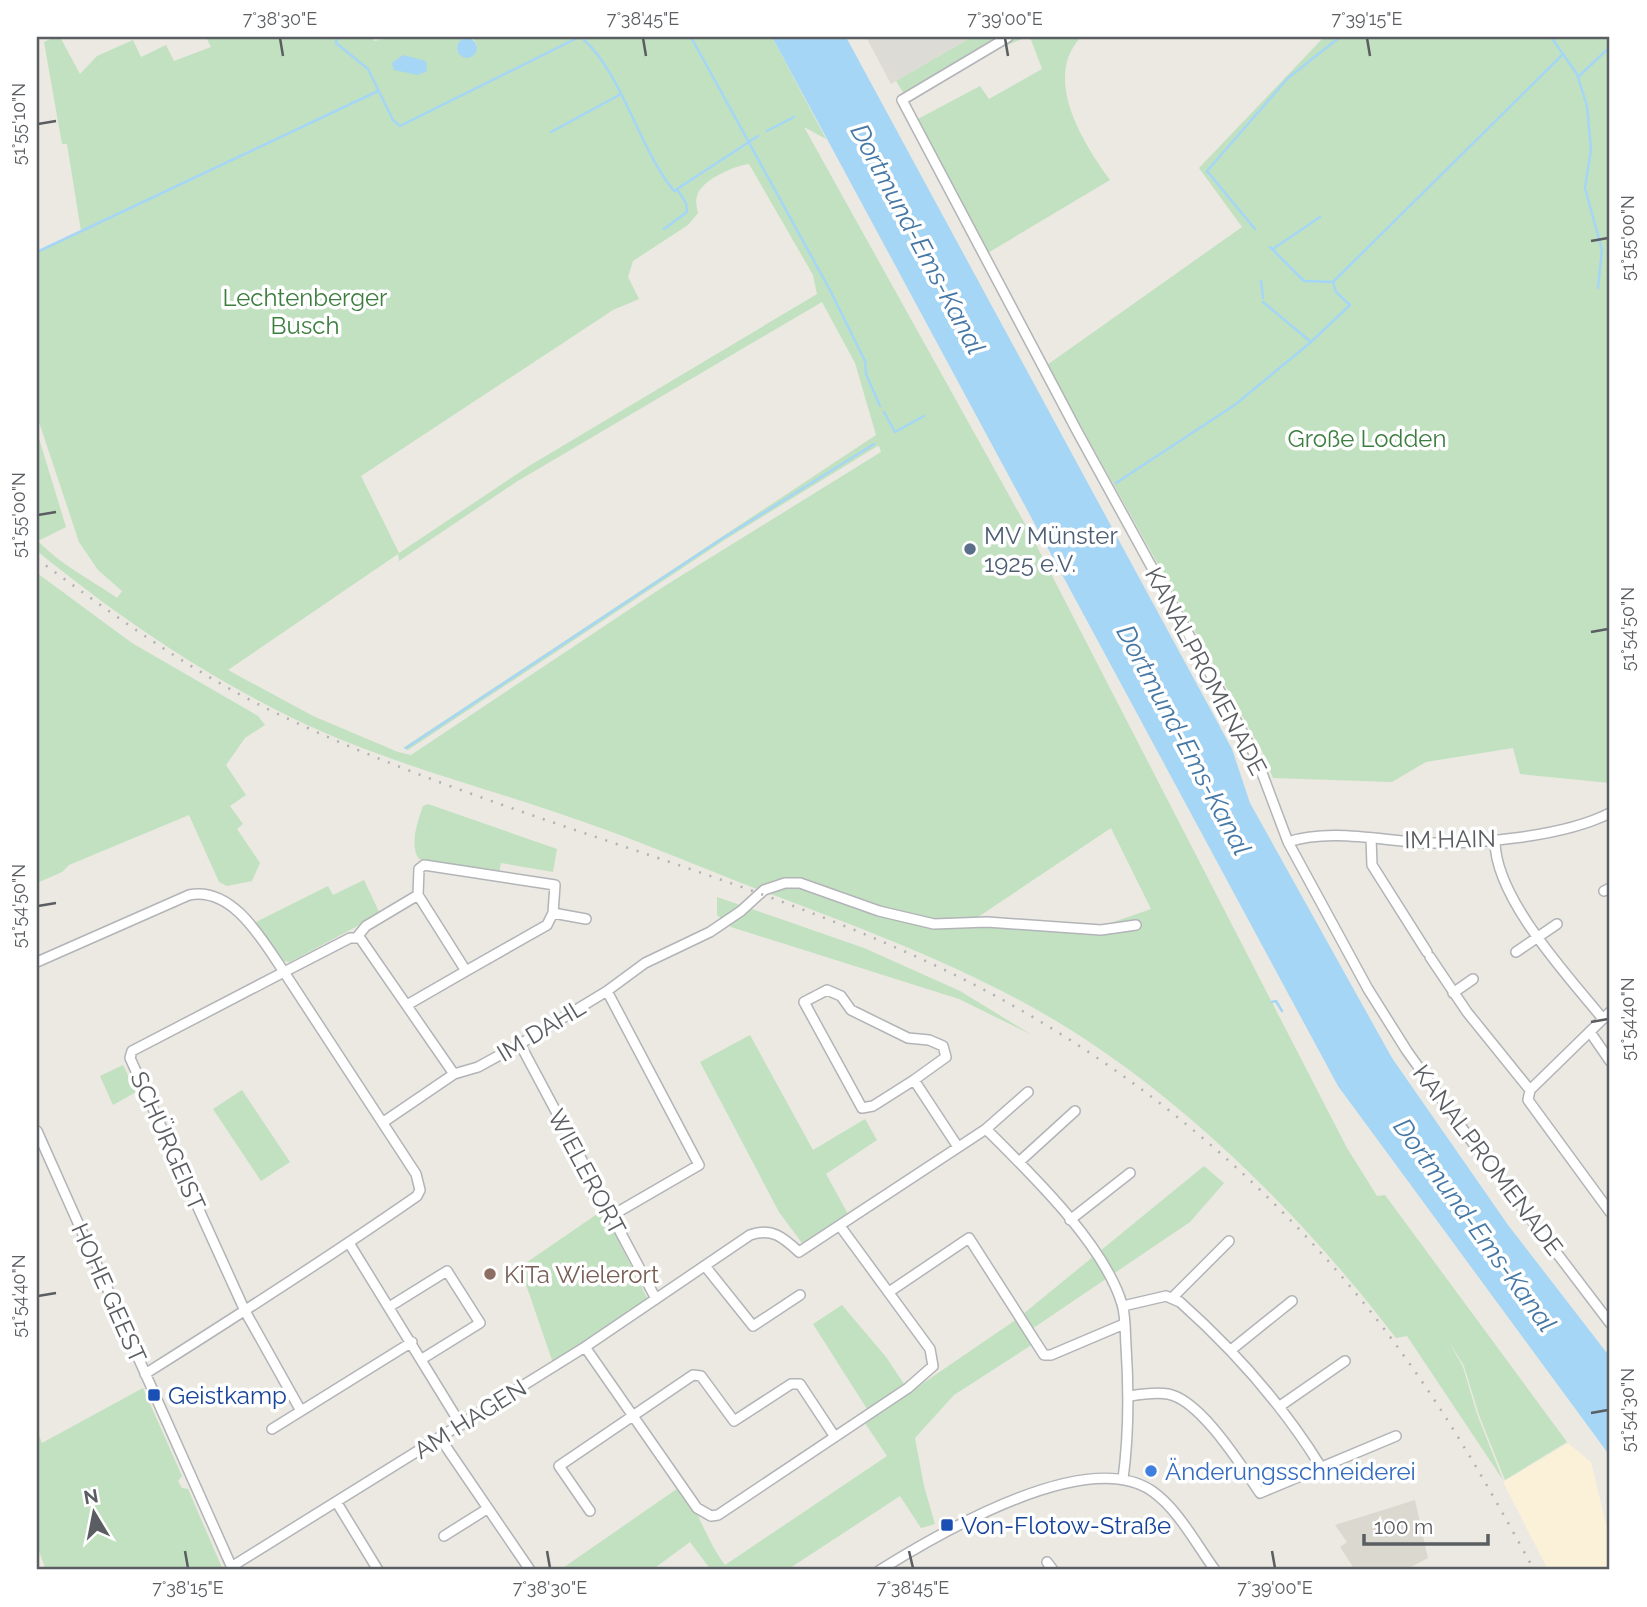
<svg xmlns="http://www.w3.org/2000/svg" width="1647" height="1607" viewBox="0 0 1647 1607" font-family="Raleway,sans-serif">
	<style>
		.commercial { fill: #faf1d8 }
		.industrial { fill: #dddbd6 }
		.education { fill: #dbd8d0 }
		.green { fill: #c1e1c0; fill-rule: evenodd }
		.water { fill: #a6d6f6 }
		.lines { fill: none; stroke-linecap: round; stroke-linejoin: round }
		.stream { stroke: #a6d6f6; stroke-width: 2.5 }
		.minor-casing { stroke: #b2b4b8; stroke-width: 12 }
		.minor { stroke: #fff; stroke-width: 9 }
		.rail { stroke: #b0b1b1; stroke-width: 2.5; stroke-dasharray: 2 9; stroke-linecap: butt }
		.ticks { fill: none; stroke: #5a5d61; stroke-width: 2.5 }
		.service-dot { fill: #5c6f8a; stroke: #fff; stroke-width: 2.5 }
		.education-dot { fill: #8d6e63; stroke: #fff; stroke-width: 2.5 }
		.transit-dot { fill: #1a4fb4; stroke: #fff; stroke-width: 2.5 }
		.shop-dot { fill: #3f7fe0; stroke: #fff; stroke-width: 2.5 }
		.labels { text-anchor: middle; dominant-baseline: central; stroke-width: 7; stroke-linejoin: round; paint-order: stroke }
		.park-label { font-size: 24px; fill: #3c7e3d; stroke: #fff }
		.service-label { font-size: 24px; fill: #4e5e75; stroke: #fff; text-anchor: start }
		.street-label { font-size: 24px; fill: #5a5d61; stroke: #fff }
		.education-label { font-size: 24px; fill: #785e54; stroke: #fff; text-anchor: start }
		.transit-label { font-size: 24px; fill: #164399; stroke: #fff; text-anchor: start }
		.shop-label { font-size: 24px; fill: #366cbe; stroke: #fff; text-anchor: start }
		.water-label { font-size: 26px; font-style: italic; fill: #4678a6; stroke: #fff }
		.neatline { fill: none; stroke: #5a5d61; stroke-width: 2.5 }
		.ticks-label { font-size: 18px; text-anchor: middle; fill: #5a5d61 }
	</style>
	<rect width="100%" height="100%" fill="#ebe9e1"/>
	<!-- commercial -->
	<path class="commercial" d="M1568 1443 1591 1462 1610 1541V1570H1548L1503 1482Z"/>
	<!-- industrial -->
	<path class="industrial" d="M866 37H972L891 84Z"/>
	<!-- education -->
	<path class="education" d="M1415 1500 1428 1558 1405 1570H1355L1340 1547 1347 1542 1335 1525Z"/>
	<!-- green -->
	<path class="green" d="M54 37H60L80 74 97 56 133 40 141 57 166 45 174 61 211 47 206 37H372L374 41 394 37H464L457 52 477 45 472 37H772L826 139 804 127 1030 533 1347 1148 1377 1196 1385 1195 1567 1442 1505 1480 1479 1415 1464 1366 1448 1340 1463 1367 1477 1414 1503 1480 1407 1336 1396 1338C1303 1217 1185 1098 1053 1019 963 966 866 930 768 893L774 889 801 886 878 914 989 926H1102L1151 909 1111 828 975 919H936L881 908 803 879H786L757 889C700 867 642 842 584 822 497 791 408 769 323 732 221 687 123 621 37 551V432L66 527 38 541C62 566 89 578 117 598L122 591 98 570 79 542 37 416V252L81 231 67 144H62L44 42ZM749 164 813 275 817 294 529 466 399 553 361 476 613 310 639 299 628 277 633 261 688 225 698 213C697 207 695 201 697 196 701 180 734 166 749 164ZM822 302 855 363 876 435 403 748 408 750 726 539 876 447 879 446 881 452 663 587 411 755 398 752 313 716 228 670 398 554 399 561 516 482Z
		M972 37H1027L970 60 908 100 896 81Z
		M1030 37H1081C1042 78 1083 143 1110 180L986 254 916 120 980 86 989 99 1042 69Z
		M1324 37H1610V783L1520 774 1513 748 1426 762 1392 782 1273 778 1262 751 1047 365 1242 227 1199 168Z
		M37 573 132 643 258 716 265 725 245 738 226 765 246 795 230 806 243 824 237 829 260 863 252 881 227 886 219 882 189 815 69 865 62 872 37 883Z
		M428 804 557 849 553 872 501 863 499 873 419 859C409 846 418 820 423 806Z
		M364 880 380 914 290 962 284 961 256 922 328 886 333 895Z
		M717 897 864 948 960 991 1032 1035 959 999 731 927 717 915Z
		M750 1035 813 1150 865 1119 877 1140 826 1174 848 1214 802 1243 779 1212 700 1062Z
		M123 1065 136 1092 113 1105 100 1076Z
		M242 1090 290 1162 261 1181 213 1109Z
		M1204 1166 1224 1183 1190 1222 1026 1333 1033 1344 954 1395 915 1438 924 1486 935 1524 921 1528 900 1496 787 1570H711L690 1542 652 1570H560L681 1486C699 1511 706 1540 725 1565L887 1456 865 1423 1017 1319Z
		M603 1210 647 1298 553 1363 520 1267Z
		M842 1305 886 1357 904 1384 867 1409 813 1324Z
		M143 1388 182 1476 178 1481 182 1488 188 1489 223 1570H46L37 1546V1431L42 1443Z"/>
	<!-- water -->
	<path class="water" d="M772 37H846L1232 749 1250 803 1392 1058 1508 1225 1610 1357V1456L1338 1086Z
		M457 48a10 10 0 1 1 20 0a10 10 0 1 1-20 0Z
		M403 55 426 61 427 71 418 75 394 70 392 63Z"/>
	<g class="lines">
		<!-- stream -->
		<path class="stream" d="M337 37 336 43 368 69 393 120 400 126 579 37
			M581 37C622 72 638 147 674 191L758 136
			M691 37 831 292 865 361 866 374 880 406
			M1551 37 1577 74 1587 106 1591 149 1585 188 1602 250 1598 288
			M1578 77 1610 47
			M767 131 794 117
			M551 132 621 94
			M664 229 687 212 686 203 677 189
			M1255 229 1207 171 1288 78 1340 37
			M1273 249 1320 217
			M37 252 378 91
			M1261 281 1263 298
			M1333 282 1563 54
			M1263 302 1311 342 1350 305 1336 292 1333 282 1304 281 1270 247
			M884 412 895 432 924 416
			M1116 483 1236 404 1311 342
			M406 748 723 538 874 444
			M1272 1002 1276 1001 1282 1011"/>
		<defs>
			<path id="minor" d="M1008 37 902 100 1077 431 1256 757 1288 842 1368 989 1407 1051 1470 1139 1610 1323
				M1371 838 1372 865 1427 952
				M1495 841C1495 898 1568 976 1603 1019
				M1288 842C1331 828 1382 841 1426 843 1478 844 1563 837 1610 813
				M1604 891 1610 888
				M418 895 419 869 424 865 555 885 553 913 547 925 466 971
				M553 913 586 919
				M357 937 366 926 418 895 466 971 407 1005
				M1516 952 1557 924
				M1430 957 1467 1012 1530 1090
				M37 962 189 895C233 886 263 941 284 972L350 938H360L454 1074 478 1067 520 1044 607 991 645 963 710 932 741 911 764 890 785 883H800L879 911 934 924 987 922 1101 930 1136 925
				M607 991 699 1165 611 1216
				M1453 993 1473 979
				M1610 1012 1530 1090 1528 1100 1610 1212
				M1590 1032 1610 1061
				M520 1044 656 1299
				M914 1080 873 1106 862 1108 804 1002 827 990 841 996 851 1010 908 1038 929 1040 943 1046 946 1057 914 1080 958 1147
				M385 1121 454 1074
				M986 1129C1030 1173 1104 1244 1122 1304 1126 1317 1125 1333 1126 1346 1129 1391 1129 1434 1123 1479
				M37 1131 233 1570
				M1019 1162 1075 1111
				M1070 1220 1130 1173
				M349 1243 461 1425
				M705 1266 753 1326 800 1295
				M889 1292 969 1238 1044 1355H1051L1124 1324
				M1173 1297 1229 1241
				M1123 1306 1166 1296 1180 1302C1235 1351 1282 1404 1321 1467
				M389 1307 447 1271 480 1323 422 1359
				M585 1347 697 1508 711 1516 718 1515 908 1388 933 1366 930 1349 840 1226
				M1231 1350 1292 1301
				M145 1374C237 1316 328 1258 417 1196L420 1190 416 1174 284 972 132 1051 130 1058 245 1311 301 1411 412 1342
				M1130 1396C1142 1394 1156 1392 1168 1394 1201 1400 1242 1467 1260 1493L1396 1436
				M1280 1406 1345 1361
				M272 1429 301 1411
				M440 1438 530 1570
				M337 1503 378 1570
				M590 1511 559 1466 693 1375 701 1376 734 1421 791 1384H800L835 1437
				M444 1536 487 1509
				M1047 1562 1053 1570
				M231 1567 585 1347 750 1235C772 1227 784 1238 799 1252L986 1129 1028 1092
				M880 1570C938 1534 1086 1446 1152 1491 1178 1509 1196 1544 1215 1570"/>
		</defs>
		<!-- minor casing -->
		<use href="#minor" class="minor-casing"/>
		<!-- minor -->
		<use href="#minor" class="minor"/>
		<!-- rail -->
		<path class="rail" d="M37 559C115 616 192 673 280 715 496 819 735 868 951 973 1135 1063 1297 1202 1414 1370 1459 1434 1497 1502 1534 1570"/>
	</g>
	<!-- ticks -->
	<path class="ticks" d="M280 38 283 56M643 38 646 56M1005 38 1008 56M1367 38 1370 56M38 124 56 121M1591 241 1608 238M38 515 56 512M1591 632 1608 629M38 906 56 903M1591 1022 1608 1019M38 1296 56 1293M1591 1413 1608 1410M185 1551 188 1568M547 1551 550 1568M909 1551 913 1568M1272 1551 1275 1568"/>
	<!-- markers -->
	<circle class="service-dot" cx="970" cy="549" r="7"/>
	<circle class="education-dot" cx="490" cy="1274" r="7"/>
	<g class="transit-dot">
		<rect x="147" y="1388" width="14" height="14" rx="3.5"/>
		<rect x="940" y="1518" width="14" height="14" rx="3.5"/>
	</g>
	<circle class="shop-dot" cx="1151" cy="1471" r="7"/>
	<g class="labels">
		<!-- park labels -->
		<g class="park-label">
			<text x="305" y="297">Lechtenberger<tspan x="305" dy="28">Busch</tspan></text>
			<text x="1367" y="438">Große Lodden</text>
		</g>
		<!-- service labels -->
		<g class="service-label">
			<text x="984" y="535">MV Münster<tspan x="984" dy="28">1925 e.V.</tspan></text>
		</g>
		<!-- street labels -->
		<g class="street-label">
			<text transform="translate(1206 671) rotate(62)">KANALPROMENADE</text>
			<text transform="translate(1450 839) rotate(-1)">IM HAIN</text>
			<text transform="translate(541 1030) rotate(-31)">IM DAHL</text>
			<text transform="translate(168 1141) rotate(66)">SCHÜRGEIST</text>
			<text transform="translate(1488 1160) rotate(53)">KANALPROMENADE</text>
			<text transform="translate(587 1172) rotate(62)">WIELERORT</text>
			<text transform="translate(109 1293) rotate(66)">HOHE GEEST</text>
			<text transform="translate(470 1419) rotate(-32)">AM HAGEN</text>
		</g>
		<!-- education labels -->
		<g class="education-label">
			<text x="504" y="1274">KiTa Wielerort</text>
		</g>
		<!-- transit labels -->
		<g class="transit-label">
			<text x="168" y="1395">Geistkamp</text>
			<text x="961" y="1525">Von-Flotow-Straße</text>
		</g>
		<!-- shop labels -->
		<g class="shop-label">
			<text x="1165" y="1471">Änderungsschneiderei</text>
		</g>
		<!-- water labels -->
		<g class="water-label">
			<text transform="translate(918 239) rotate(62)">Dortmund-Ems-Kanal</text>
			<text transform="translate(1184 740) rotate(62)">Dortmund-Ems-Kanal</text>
			<text transform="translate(1475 1225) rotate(54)">Dortmund-Ems-Kanal</text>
		</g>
	</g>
	<!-- border -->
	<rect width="1647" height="1607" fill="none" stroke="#ffffff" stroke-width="77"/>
	<!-- north arrow -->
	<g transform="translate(94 1513) rotate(350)" stroke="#ffffff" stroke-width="5" paint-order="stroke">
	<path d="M0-5L12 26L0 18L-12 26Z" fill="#5a5d61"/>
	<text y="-10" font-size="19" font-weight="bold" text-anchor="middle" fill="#5a5d61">N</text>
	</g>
	<!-- scale -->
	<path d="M1364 1534v10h124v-10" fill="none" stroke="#5a5d61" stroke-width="3.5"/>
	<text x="1374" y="1534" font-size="21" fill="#5a5d61" stroke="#ffffff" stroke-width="5" paint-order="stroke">100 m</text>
	<rect x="38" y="38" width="1570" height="1530" class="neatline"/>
	<g class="ticks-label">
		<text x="280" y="25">7°38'30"E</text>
		<text x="643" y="25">7°38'45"E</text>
		<text x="1005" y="25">7°39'00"E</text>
		<text x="1367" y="25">7°39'15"E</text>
		<text transform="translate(19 124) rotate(-90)" y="6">51°55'10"N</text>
		<text transform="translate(1628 238) rotate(-90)" y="6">51°55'00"N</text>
		<text transform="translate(19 515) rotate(-90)" y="6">51°55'00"N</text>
		<text transform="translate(1628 629) rotate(-90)" y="6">51°54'50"N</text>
		<text transform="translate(19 906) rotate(-90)" y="6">51°54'50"N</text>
		<text transform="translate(1628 1019) rotate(-90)" y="6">51°54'40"N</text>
		<text transform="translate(19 1296) rotate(-90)" y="6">51°54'40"N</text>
		<text transform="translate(1628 1410) rotate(-90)" y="6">51°54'30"N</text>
		<text x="188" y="1594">7°38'15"E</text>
		<text x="550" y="1594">7°38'30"E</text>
		<text x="913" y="1594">7°38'45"E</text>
		<text x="1275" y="1594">7°39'00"E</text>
	</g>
</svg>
